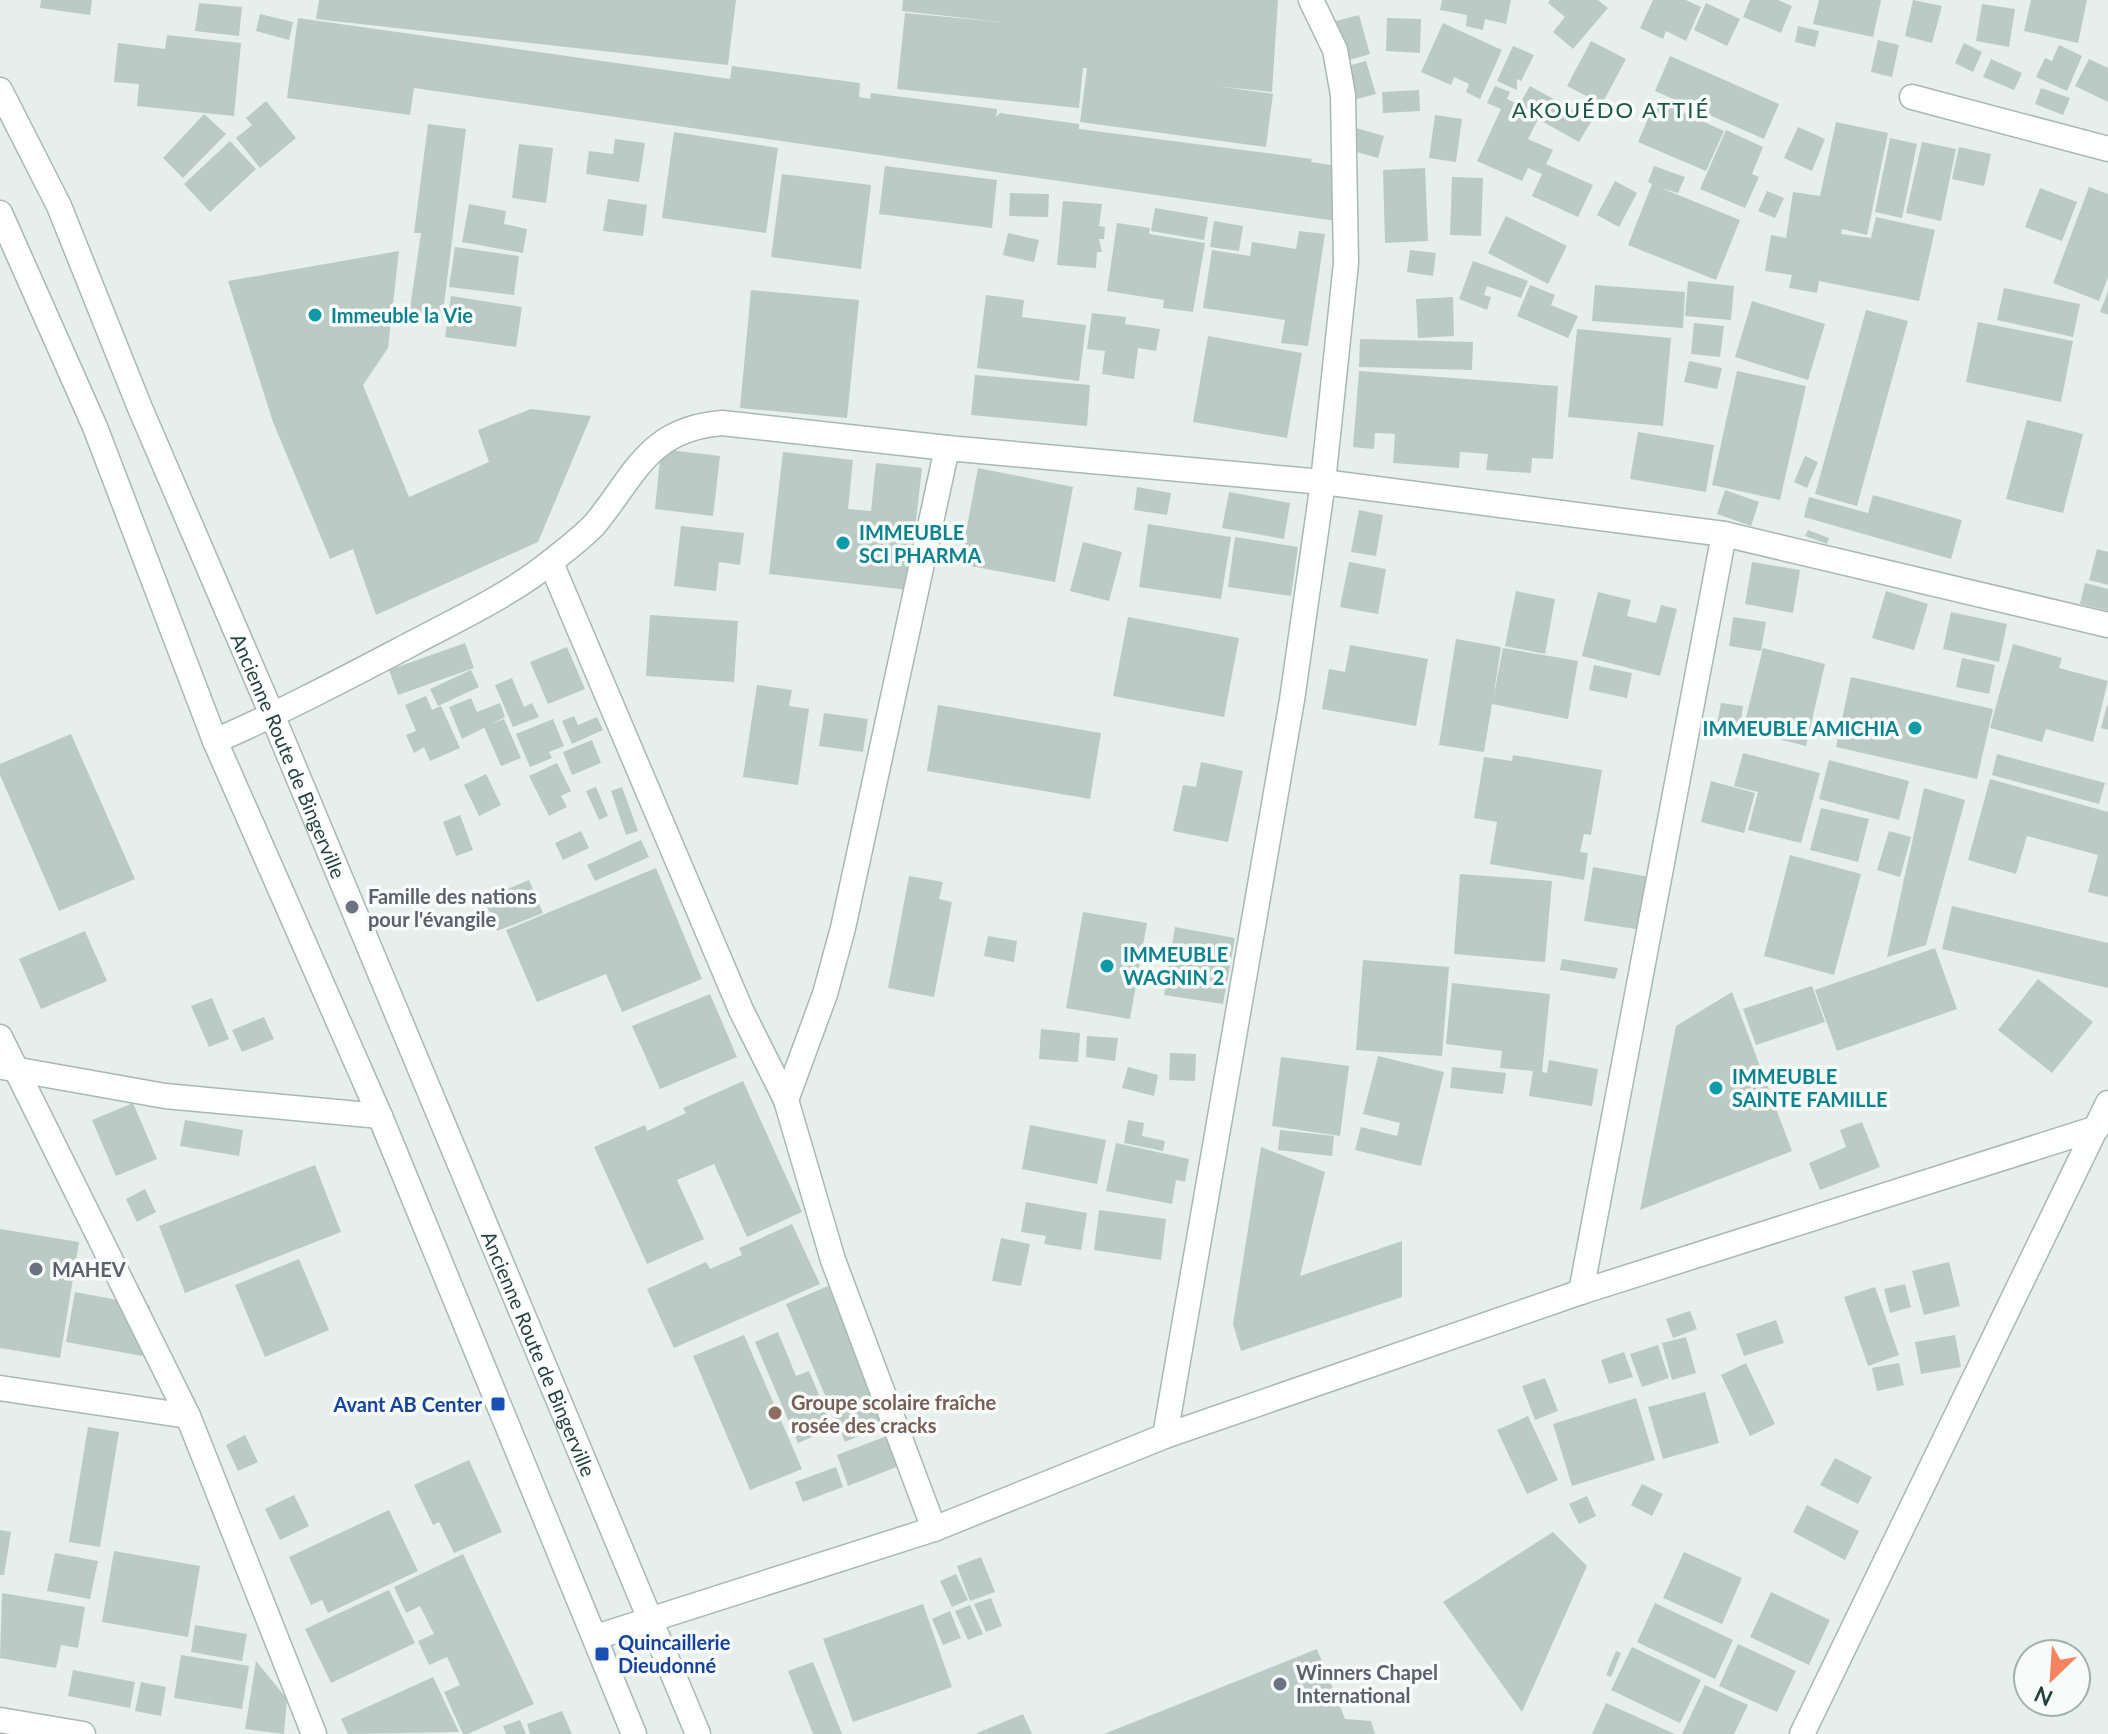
<svg xmlns="http://www.w3.org/2000/svg" width="2108" height="1734" viewBox="0 0 2108 1734" font-family="Lato,sans-serif">
	<style>
		.building { fill: #bbcac4 }
		.lines { fill: none; stroke-linecap: round; stroke-linejoin: round }
		.minor-casing { stroke: #a8b8b2; stroke-width: 27 }
		.minor { stroke: #fff; stroke-width: 24 }
		.culture-dot { fill: #0f9aa8; stroke: #f7fbf9; stroke-width: 3 }
		.worship-dot { fill: #6b7280; stroke: #f7fbf9; stroke-width: 3 }
		.transit-dot { fill: #1a4fb4; stroke: #f7fbf9; stroke-width: 3 }
		.education-dot { fill: #8d6e63; stroke: #f7fbf9; stroke-width: 3 }
		.labels { text-anchor: middle; dominant-baseline: central; stroke-width: 7; stroke-linejoin: round; paint-order: stroke }
		.culture-label { font-size: 20px; font-weight: bold; fill: #0d838f; stroke: #f7fbf9; text-anchor: start }
		.street-label { font-size: 20px; fill: #24423a; stroke: #f7fbf9 }
		.worship-label { font-size: 20px; font-weight: bold; fill: #5b616d; stroke: #f7fbf9; text-anchor: start }
		.education-label { font-size: 20px; font-weight: bold; fill: #785e54; stroke: #f7fbf9; text-anchor: start }
		.transit-label { font-size: 20px; font-weight: bold; fill: #164399; stroke: #f7fbf9; text-anchor: end }
		.neighbourhood-label { font-size: 22px; letter-spacing: 2px; fill: #1f5548; stroke: #f7fbf9 }
	</style>
	<rect width="100%" height="100%" fill="#e6efeb"/>
	<!-- building -->
	<path class="building" d="M41 0H92L90 15 40 8Z
		M319 0H736L728 65 316 19Z
		M903 0H1278L1272 92 1216 86 1273 94 1266 147 1080 122 1087 68H1083L1079 108 897 89 905 13 1000 22 902 11Z
		M1442 0H1511L1506 24 1485 19 1483 30 1466 26 1467 15 1440 10Z
		M1550 0H1598L1608 8 1573 49 1553 32 1565 17 1548 3Z
		M1653 0H1686L1701 7 1686 41 1666 31 1663 39 1640 28Z
		M1750 0H1778L1792 6 1781 33 1743 17Z
		M1819 0H1881L1873 37 1813 24Z
		M1913 0 1942 6 1932 43 1905 36Z
		M2031 0H2087L2078 43 2024 31Z
		M199 3 242 7 239 36 195 31Z
		M1706 3 1740 19 1727 46 1694 30Z
		M1982 4 2015 9 2009 47 1976 41Z
		M260 14 293 22 289 40 256 31Z
		M1359 15 1370 54 1346 61 1336 21Z
		M298 18 730 79 732 66 860 83 859 97 870 99 871 93 997 109 996 117 1000 113 1079 124V129L1312 159 1311 162 1344 167 1336 221 414 88 410 115 287 98Z
		M1387 18 1421 19 1420 53 1386 51Z
		M1443 23 1502 50 1480 99 1466 92 1469 84 1454 77 1451 85 1421 72Z
		M1798 26 1819 31 1815 47 1795 42Z
		M167 35 241 43 234 116 137 106 139 84 114 82 118 43 165 49Z
		M1878 40 1899 45 1892 77 1871 72Z
		M1591 41 1626 59 1602 104 1567 86Z
		M1964 43 1982 52 1973 72 1955 63Z
		M2059 45 2082 56 2067 91 2036 77 2045 58 2052 61Z
		M1513 46 1534 55 1521 81 1517 79V90L1497 81Z
		M1670 56 1779 104 1764 139 1655 91Z
		M1991 59 2022 73 2014 90 1983 77Z
		M2089 59 2108 68V102L2075 86Z
		M1366 61 1376 94 1353 100 1344 67Z
		M1495 86 1510 92 1507 99 1519 105 1530 86 1592 120 1579 142 1538 119 1528 139 1553 150 1546 164 1593 185 1578 217 1532 196 1542 174 1528 168 1522 181 1477 161 1501 109 1487 103Z
		M2041 88 2070 98 2063 115 2035 104Z
		M1419 90 1420 111 1383 113 1382 92Z
		M1656 100 1724 131 1706 171 1638 142Z
		M266 101 296 138 260 168 236 138 252 125 246 118Z
		M204 114 226 134 183 178 163 158Z
		M1435 115 1462 119 1456 162 1429 158Z
		M1836 122 1888 133 1867 235 1842 229 1841 234 1871 238 1876 217 1935 230 1919 301 1819 281 1817 293 1789 288 1792 275 1765 271 1771 235 1786 238 1793 192 1820 196Z
		M428 124 466 129 442 320 409 315 421 233H414Z
		M1798 127 1825 139 1812 171 1784 158Z
		M1356 128 1384 136 1378 158 1350 150Z
		M1726 130 1763 147 1752 174 1759 177 1745 208 1700 189Z
		M674 132 778 148 766 233 662 218Z
		M1890 138 1917 144 1902 218 1875 212Z
		M615 139 645 143 639 182 586 174 589 151 613 154Z
		M230 141 256 169 210 212 184 184Z
		M1922 142 1956 149 1941 221 1906 213Z
		M519 144 553 148 546 203 512 198Z
		M1959 147 1991 154 1984 186 1952 179Z
		M885 166 997 180 992 228 879 214Z
		M1654 166 1685 177 1678 193 1661 188 1740 220 1716 280 1628 245 1652 184 1648 182Z
		M1425 168 1428 241 1385 243 1383 170Z
		M782 174 871 185 861 269 771 257Z
		M1452 177 1483 178 1481 236 1450 235Z
		M1615 181 1637 193 1619 227 1597 215Z
		M2089 187 2108 194V277L2099 301 2053 283Z
		M2040 188 2077 202 2062 241 2025 227Z
		M1767 191 1784 198 1775 218 1758 211Z
		M1010 193 1049 194 1048 217 1009 216Z
		M608 199 647 205 643 236 603 231Z
		M1063 201 1102 204 1099 226 1105 227 1104 239H1099L1102 252H1097L1096 268 1057 265Z
		M469 204 506 211 504 224 527 229 523 253 462 242Z
		M1155 208 1208 217 1204 240 1151 231Z
		M1506 216 1567 246 1548 284 1488 253Z
		M1214 221 1243 226 1239 251 1210 247Z
		M1117 223 1150 228 1149 234 1205 243 1193 312 1163 308 1164 300 1107 291Z
		M1299 231 1325 234 1308 346 1281 343 1285 320 1203 308 1212 250 1250 256 1252 242 1296 249Z
		M1008 233 1039 240 1034 262 1003 255Z
		M455 247 519 256 514 295 449 287Z
		M1410 250 1436 253 1433 276 1407 272Z
		M399 251 388 348 363 385 409 497 489 462 478 430 531 409 591 416 538 542 376 615 353 549 330 559 273 422 228 281Z
		M1473 261 1528 281 1521 298 1487 286 1484 295 1491 297 1487 310 1459 299Z
		M1688 281 1734 286 1731 320 1685 316Z
		M1530 285 1555 295 1551 305 1578 316 1568 338 1517 316Z
		M1595 285 1685 292 1683 328 1592 321Z
		M2004 288 2080 304 2073 337 1997 320Z
		M751 290 859 300 847 418 740 408Z
		M2108 291V315L2100 312Z
		M986 295 1024 300 1022 317 1086 325 1079 381 977 368Z
		M451 296 522 307 516 347 445 337Z
		M1453 297 1454 336 1418 338 1416 299Z
		M1752 301 1825 324 1808 380 1735 357Z
		M1866 310 1908 321 1857 506 1815 494Z
		M1092 313 1126 317 1125 324 1160 329 1156 351 1138 348 1134 379 1102 374 1105 351 1087 349Z
		M1978 322 2073 341 2061 402 1966 382Z
		M1694 323 1724 326 1720 357 1691 354Z
		M1577 329 1671 338 1663 426 1568 417Z
		M1208 336 1302 353 1287 438 1193 422Z
		M1360 339 1473 342 1472 370 1359 367Z
		M1689 361 1722 368 1717 389 1684 382Z
		M1359 371 1558 386 1553 459 1532 458 1531 473 1486 470 1488 454 1460 452 1459 468 1393 463 1395 434 1375 433 1374 449 1353 447Z
		M1737 371 1806 386 1780 500 1712 485Z
		M975 375 1090 385 1087 426 971 415Z
		M2027 420 2083 434 2063 513 2006 499Z
		M1638 432 1714 445 1706 492 1630 479Z
		M661 449 720 456 713 516 655 509Z
		M783 452 853 460 848 509 871 511 876 463 922 468 908 590 769 574Z
		M1805 456 1818 462 1807 488 1794 482Z
		M978 468 1073 487 1055 582 960 564Z
		M1137 487 1171 493 1167 515 1134 510Z
		M1725 490 1759 502 1751 526 1717 514Z
		M1229 492 1290 503 1284 539 1222 528Z
		M1873 495 1962 520 1951 559 1804 517 1809 497 1868 513Z
		M1359 510 1383 515 1376 556 1351 552Z
		M1148 524 1231 537 1221 599 1139 587Z
		M681 526 744 533 740 565 719 562 716 591 674 586Z
		M1808 530 1829 538 1827 544 1805 536Z
		M1235 537 1298 547 1291 596 1228 587Z
		M1083 542 1122 552 1109 601 1070 591Z
		M2097 549 2108 552V585L2089 580Z
		M1349 562 1386 569 1378 614 1340 607Z
		M1752 562 1800 570 1793 613 1745 604Z
		M2085 583 2108 589V611L2080 604Z
		M1516 591 1555 599 1545 654 1505 646Z
		M1886 591 1928 604 1914 650 1872 638Z
		M1598 592 1631 600 1627 616 1656 623 1661 605 1677 609 1660 676 1582 656Z
		M1951 612 2007 624 1999 662 1943 649Z
		M650 615 738 621 734 682 646 676Z
		M1128 617 1239 638 1224 717 1113 696Z
		M1733 617 1766 622 1761 651 1729 646Z
		M1456 639 1501 647 1493 700 1503 648 1578 661 1568 719 1492 704 1484 752 1439 745Z
		M465 643 474 668 398 695 389 670Z
		M2013 644 2062 658 2059 668 2108 681 2093 742 2046 729 2042 742 1990 728Z
		M1350 645 1428 659 1416 726 1322 709 1329 669 1345 672Z
		M567 647 585 689 548 704 530 662Z
		M1763 648 1825 664 1806 746 1743 730Z
		M1962 658 1995 665 1989 694 1956 687Z
		M1594 665 1632 673 1627 698 1589 690Z
		M471 670 479 687 438 706 430 689Z
		M1851 677 1993 709 1977 779 1836 747Z
		M512 678 524 707 532 703 539 717 513 727 495 685Z
		M757 685 792 690 789 706 809 709 798 785 743 777Z
		M426 696 432 710 441 706 460 748 430 761 424 747 414 753 406 735 416 731 405 705Z
		M471 698 477 712 500 703 505 717 462 739 449 707Z
		M1721 703 1743 706 1740 728 1717 724Z
		M938 705 1101 733 1090 799 927 771Z
		M2107 705H2108V730L2101 728Z
		M824 713 868 719 863 752 819 746Z
		M574 716 578 725 597 717 603 730 572 744 562 721Z
		M504 719 521 758 501 766 484 727Z
		M553 719 564 746 549 752 552 758 530 767 516 734Z
		M71 734 135 879 59 911 0 775V764Z
		M592 740 601 763 572 775 563 752Z
		M1743 753 1820 773 1801 843 1748 830 1758 792 1734 786Z
		M1997 754 2105 783 2099 804 1992 775Z
		M1513 755 1602 770 1591 835 1584 834 1580 852 1588 853 1584 880 1490 864 1497 822 1474 818 1484 757 1512 761Z
		M1829 760 1909 781 1899 820 1819 799Z
		M1201 762 1243 771 1228 842 1173 831 1183 785 1196 787Z
		M557 763 571 791 561 796 567 807 549 816 529 776Z
		M486 774 501 805 479 816 464 785Z
		M1990 779 2108 812V897L2088 892 2098 855 2027 836 2016 874 1968 860Z
		M1711 781 1755 793 1744 833 1701 822Z
		M596 787 608 816 599 820 586 791Z
		M622 787 638 831 626 835 611 791Z
		M1924 788 1965 800 1926 945 1887 957Z
		M1821 808 1869 819 1858 862 1810 850Z
		M460 815 473 850 456 856 443 822Z
		M581 831 589 848 563 860 555 843Z
		M1889 831 1911 837 1900 877 1877 870Z
		M641 840 649 857 595 881 587 865Z
		M1790 855 1861 874 1834 975 1764 956Z
		M1593 867 1650 877 1642 930 1584 921Z
		M656 868 702 979 622 1012 606 974 537 1002 506 930Z
		M1460 874 1552 881 1545 962 1454 954Z
		M909 876 943 882 939 899 952 902 934 997 888 988Z
		M529 880 543 913 497 931 484 899Z
		M1952 906 2108 943V988L1942 949Z
		M1083 912 1147 923 1130 1019 1066 1008Z
		M1175 927 1235 938 1223 1004 1164 995Z
		M85 931 107 981 41 1009 19 959Z
		M988 936 1017 941 1014 962 984 956Z
		M1935 948 1957 1009 1837 1051 1815 990Z
		M1562 959 1618 968 1615 979 1560 970Z
		M1363 960 1449 967 1442 1056 1356 1050Z
		M2038 979 2093 1022 2052 1073 1998 1030Z
		M1452 983 1550 994 1542 1072 1547 1073 1549 1060 1598 1069 1592 1106 1529 1096 1533 1071 1500 1068 1502 1051 1446 1044Z
		M1812 986 1825 1022 1756 1045 1743 1009Z
		M1732 992 1792 1151 1640 1210 1676 1026Z
		M710 994 737 1057 660 1089 632 1026Z
		M212 998 229 1039 209 1047 191 1006Z
		M264 1017 274 1039 242 1052 232 1030Z
		M1041 1029 1080 1033 1078 1062 1039 1059Z
		M1087 1036 1118 1038 1115 1061 1086 1057Z
		M1170 1053 1196 1054 1195 1081 1169 1080Z
		M1378 1056 1444 1072 1421 1166 1355 1150 1361 1127 1397 1136 1400 1123 1363 1114Z
		M1281 1057 1349 1066 1340 1136 1272 1126Z
		M1128 1067 1158 1075 1154 1096 1122 1088Z
		M1452 1067 1506 1073 1503 1094 1450 1088Z
		M743 1081 802 1212 747 1237 714 1164 677 1180 704 1239 647 1264 594 1147 645 1125 647 1131 686 1113 683 1108Z
		M133 1103 157 1159 116 1176 92 1120Z
		M185 1120 243 1130 239 1156 180 1146Z
		M1128 1120 1144 1123 1142 1136 1165 1141 1163 1151 1124 1143Z
		M1862 1122 1880 1167 1820 1190 1809 1163 1846 1147 1840 1130Z
		M1030 1125 1106 1140 1097 1184 1022 1169Z
		M1280 1130 1334 1136 1332 1156 1278 1150Z
		M1116 1143 1189 1159 1185 1182 1176 1180 1172 1204 1106 1191Z
		M1261 1147 1325 1172 1300 1276 1402 1241V1297L1241 1351 1233 1324Z
		M315 1165 341 1232 185 1293 159 1226Z
		M145 1189 156 1212 137 1222 126 1199Z
		M1026 1202 1087 1213 1081 1250 1044 1244 1046 1236 1021 1232Z
		M1099 1210 1166 1219 1161 1260 1094 1250Z
		M792 1224 820 1284 674 1348 647 1289 706 1262 710 1269 742 1255 739 1248Z
		M0 1229 79 1242 60 1358 0 1348Z
		M1001 1238 1030 1244 1021 1286 992 1281Z
		M299 1259 329 1330 265 1357 235 1285Z
		M1949 1262 1960 1306 1924 1315 1912 1271Z
		M1905 1284 1911 1307 1890 1313 1884 1289Z
		M828 1286 887 1424 845 1442 786 1304Z
		M1875 1287 1899 1355 1868 1366 1844 1297Z
		M75 1292 150 1306 142 1356 66 1342Z
		M1690 1311 1697 1329 1673 1338 1666 1319Z
		M1776 1320 1784 1343 1744 1356 1736 1334Z
		M778 1332 796 1376 809 1371 833 1428 798 1443 755 1342Z
		M744 1335 802 1469 750 1490 693 1356Z
		M1955 1335 1961 1367 1921 1374 1915 1342Z
		M1686 1337 1696 1373 1672 1380 1662 1343Z
		M1658 1345 1669 1378 1642 1387 1630 1354Z
		M1624 1352 1633 1377 1609 1384 1601 1360Z
		M1746 1363 1775 1424 1750 1436 1721 1375Z
		M1899 1363 1904 1385 1877 1391 1872 1368Z
		M1545 1378 1558 1411 1535 1420 1522 1386Z
		M1705 1392 1719 1443 1663 1459 1648 1407Z
		M1636 1398 1655 1460 1572 1486 1553 1424Z
		M1528 1416 1558 1480 1527 1494 1497 1430Z
		M88 1427 119 1432 100 1547 69 1542Z
		M245 1435 258 1462 238 1471 226 1445Z
		M887 1436 899 1466 848 1486 837 1455Z
		M1835 1458 1872 1477 1858 1504 1820 1485Z
		M469 1460 502 1532 454 1553 439 1522 433 1525 414 1485Z
		M836 1467 843 1487 803 1502 795 1482Z
		M1642 1484 1663 1494 1652 1516 1631 1505Z
		M294 1495 309 1526 280 1540 265 1509Z
		M1587 1496 1596 1516 1579 1524 1569 1504Z
		M1807 1505 1859 1531 1845 1560 1793 1532Z
		M389 1510 418 1571 328 1613 322 1600 311 1605 289 1557Z
		M0 1530 11 1532 4 1575H0Z
		M1553 1532 1587 1566 1522 1712 1443 1602Z
		M114 1551 200 1566 188 1637 102 1622Z
		M1684 1552 1742 1578 1722 1624 1663 1598Z
		M55 1553 98 1561 90 1599 47 1591Z
		M463 1554 534 1704 468 1734H463L444 1692 460 1685 447 1657 429 1665 418 1641 434 1634 420 1606 406 1613 394 1587Z
		M981 1557 995 1592 970 1601 957 1566Z
		M956 1574 968 1600 952 1607 940 1581Z
		M389 1590 415 1643 331 1683 305 1629Z
		M1771 1592 1830 1620 1809 1665 1750 1637Z
		M2 1593 85 1607 78 1648 61 1645 56 1668 0 1658Z
		M991 1598 1002 1626 986 1632 974 1604Z
		M1655 1603 1733 1640 1715 1679 1637 1642Z
		M923 1604 952 1687 853 1722 823 1639Z
		M970 1605 983 1634 968 1640 955 1611Z
		M950 1611 961 1638 943 1645 932 1619Z
		M195 1625 247 1634 242 1661 191 1652Z
		M1738 1644 1796 1671 1777 1712 1719 1686Z
		M1632 1647 1701 1680 1680 1723 1611 1690Z
		M1317 1649 1345 1719 1371 1721 1375 1734H1104Z
		M1616 1651 1621 1653 1611 1677 1606 1675Z
		M181 1655 249 1666 242 1709 174 1698Z
		M256 1661 287 1699 284 1734 245 1729Z
		M813 1662 842 1734H813L788 1671Z
		M73 1670 135 1682 130 1708 68 1696Z
		M433 1677 459 1732 348 1734 341 1719Z
		M141 1682 166 1687 161 1716 135 1711Z
		M1705 1685 1748 1705 1734 1734H1682Z
		M1606 1703 1675 1734H1592Z
		M562 1711 572 1734H530L527 1724Z
		M1023 1714 1032 1734H975Z
		M520 1720 526 1734H506L503 1726Z"/>
	<g class="lines">
		<defs>
			<g id="minor">
				<path id="s1" d="M0 90 59 206 140 408 273 717 698 1734"/>
				<path d="M1912 97 2108 149"/>
				<path d="M0 213 95 427 215 741 380 1116 634 1734"/>
				<path d="M551 563 741 1010 786 1100 833 1260 934 1529"/>
				<path d="M215 741C282 712 346 678 411 644 458 619 512 594 553 560 567 549 583 537 595 524 636 474 648 429 722 423L947 448 1323 482 1724 534 2108 625"/>
				<path d="M0 1037 188 1416 314 1734"/>
				<path d="M2 1067 165 1096 380 1116"/>
				<path d="M786 1100 825 994 843 928 947 448"/>
				<path d="M1581 1292 1724 534"/>
				<path d="M0 1388 188 1416"/>
				<path d="M1165 1436 1292 700 1323 482 1346 263 1343 95 1335 50 1311 0"/>
				<path d="M596 1637 934 1529 1165 1436 1581 1292 2097 1128"/>
				<path d="M0 1720 83 1734"/>
				<path d="M1802 1734 2108 1103"/>
			</g>
		</defs>
		<!-- minor casing -->
		<use href="#minor" class="minor-casing"/>
		<!-- minor -->
		<use href="#minor" class="minor"/>
	</g>
	<!-- markers -->
	<g class="culture-dot">
		<circle cx="315" cy="315" r="8"/>
		<circle cx="843" cy="543" r="8"/>
		<circle cx="1915" cy="728" r="8"/>
		<circle cx="1107" cy="966" r="8"/>
		<circle cx="1716" cy="1088" r="8"/>
	</g>
	<g class="worship-dot">
		<circle cx="352" cy="907" r="8"/>
		<circle cx="36" cy="1269" r="8"/>
		<circle cx="1280" cy="1684" r="8"/>
	</g>
	<g class="transit-dot">
		<rect x="490" y="1396" width="16" height="16" rx="4"/>
		<rect x="594" y="1646" width="16" height="16" rx="4"/>
	</g>
	<circle class="education-dot" cx="775" cy="1413" r="8"/>
	<g class="labels">
		<!-- culture labels -->
		<g class="culture-label">
			<text x="331" y="315">Immeuble la Vie</text>
			<text x="859" y="532">IMMEUBLE<tspan x="859" dy="23">SCI PHARMA</tspan></text>
			<text x="1899" y="728" text-anchor="end">IMMEUBLE AMICHIA</text>
			<text x="1123" y="954">IMMEUBLE<tspan x="1123" dy="23">WAGNIN 2</tspan></text>
			<text x="1732" y="1076">IMMEUBLE<tspan x="1732" dy="23">SAINTE FAMILLE</tspan></text>
		</g>
		<!-- street labels -->
		<g class="street-label">
			<text stroke="none"><textPath href="#s1" startOffset="726">Ancienne Route de Bingerville</textPath></text>
			<text stroke="none"><textPath href="#s1" startOffset="1374">Ancienne Route de Bingerville</textPath></text>
		</g>
		<!-- worship labels -->
		<g class="worship-label">
			<text x="368" y="896">Famille des nations<tspan x="368" dy="23">pour l'évangile</tspan></text>
			<text x="52" y="1269">MAHEV</text>
			<text x="1296" y="1672">Winners Chapel<tspan x="1296" dy="23">International</tspan></text>
		</g>
		<!-- education labels -->
		<g class="education-label">
			<text x="791" y="1402">Groupe scolaire fraîche<tspan x="791" dy="23">rosée des cracks</tspan></text>
		</g>
		<!-- transit labels -->
		<g class="transit-label">
			<text x="482" y="1404">Avant AB Center</text>
			<text x="618" y="1642" text-anchor="start">Quincaillerie<tspan x="618" dy="23">Dieudonné</tspan></text>
		</g>
		<!-- neighbourhood labels -->
		<g class="neighbourhood-label">
			<text x="1611" y="109">AKOUÉDO ATTIÉ</text>
		</g>
	</g>
	<!-- north arrow -->
	<g transform="translate(2052 1678) rotate(205)"><circle r="38" fill="#f7fbf9" stroke="#a3b1ad" stroke-width="2"/>
	<path d="M0-6L14 30L0 20L-14 30Z" fill="#f4845f"/>
	<text y="-12" font-size="22" font-weight="bold" text-anchor="middle" fill="#24423a">N</text>
	</g>
</svg>
